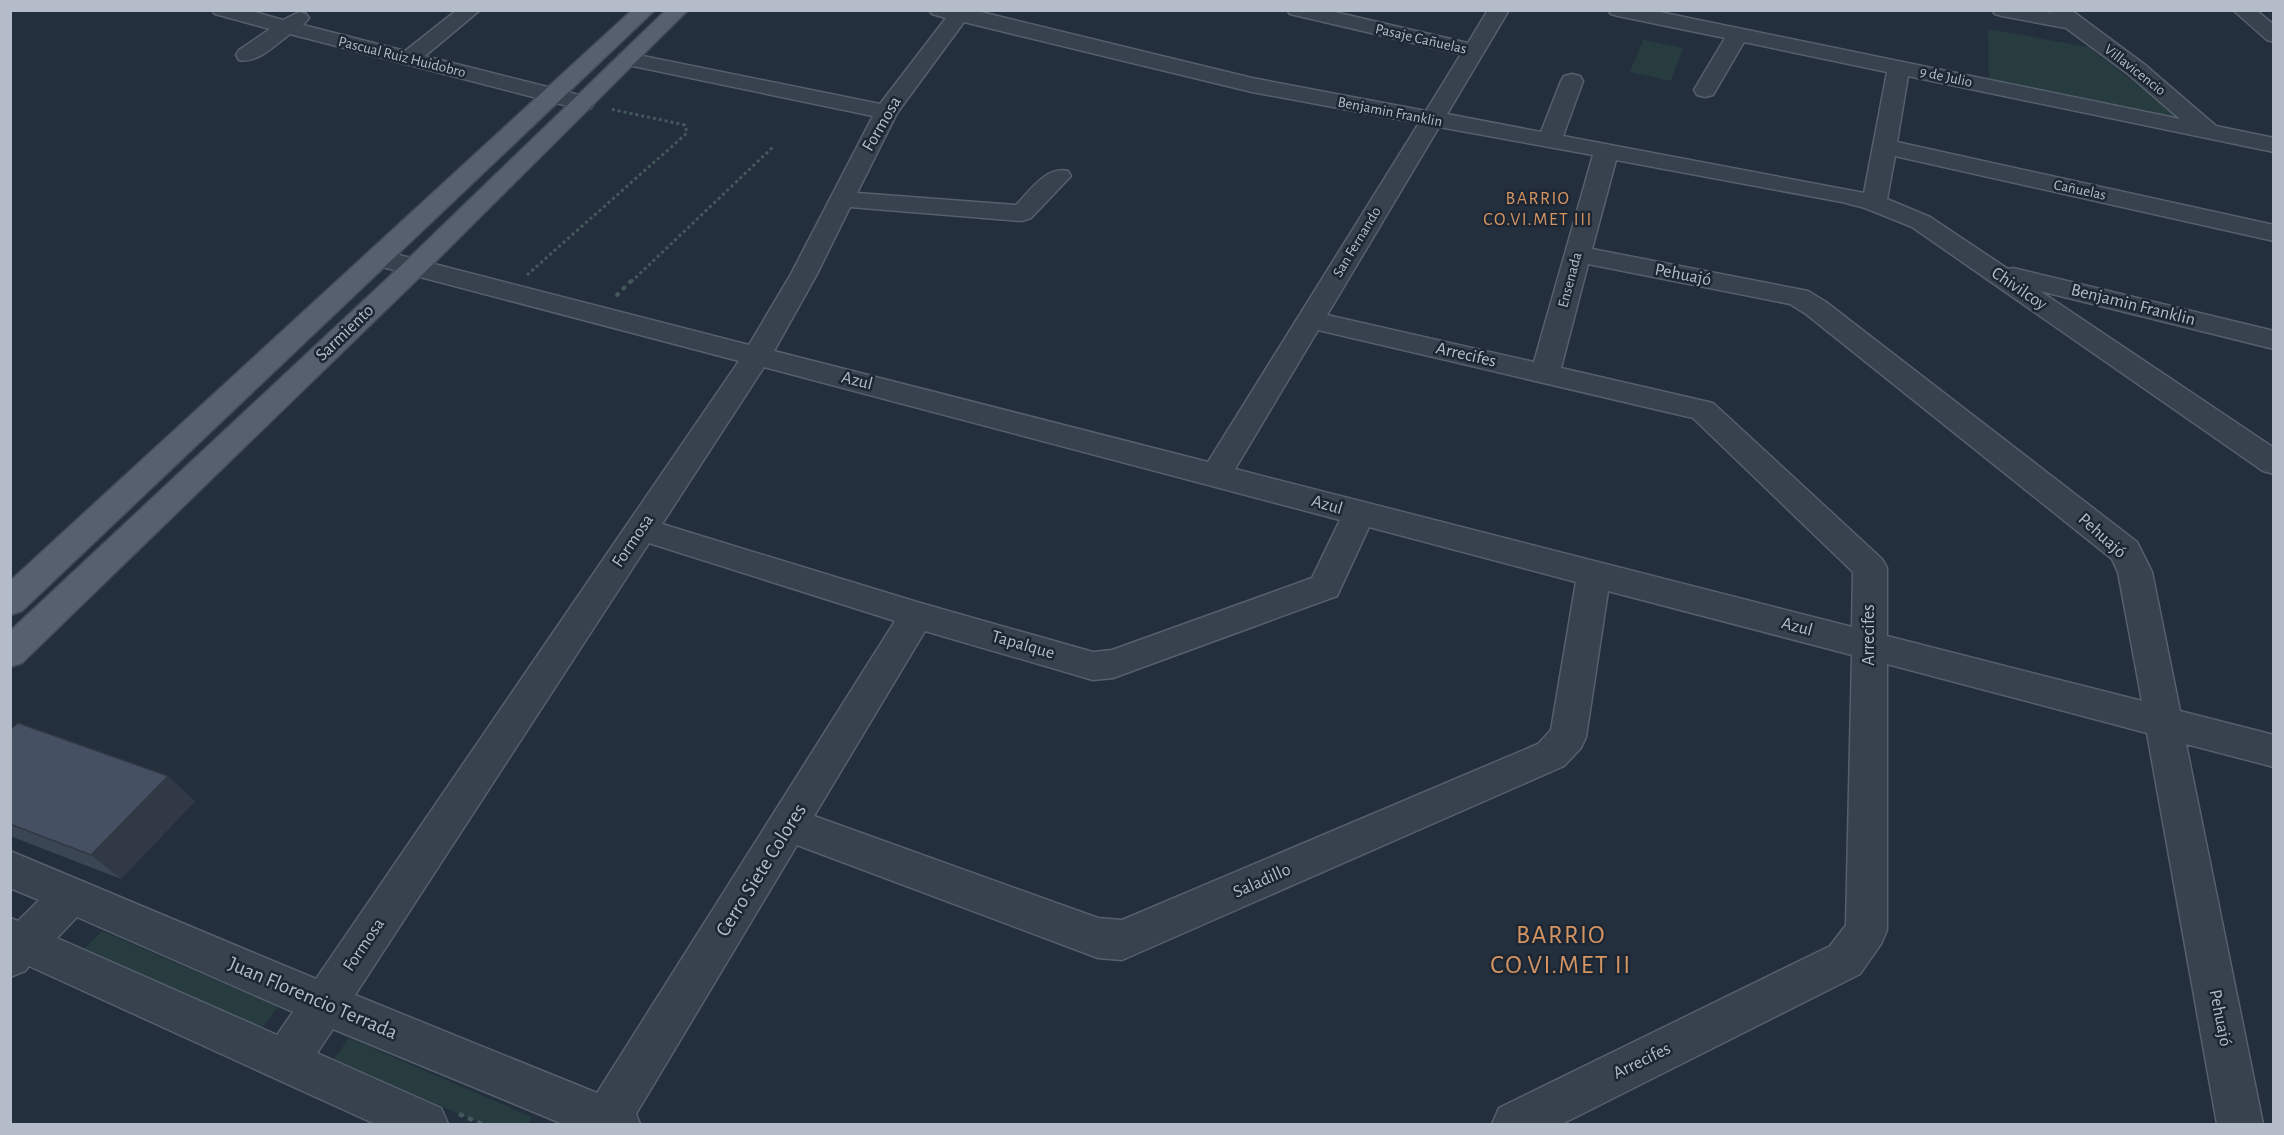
<svg xmlns="http://www.w3.org/2000/svg" width="2284" height="1135" viewBox="0 0 2284 1135" font-family="'Alegreya Sans',sans-serif">
	<style>
		.green { fill: #263c3f }
		.lines { fill: none; stroke-linecap: round; stroke-linejoin: round }
		.minor-casing { stroke: #565f6c; stroke-width: 3 }
		.major-casing { stroke: #414a57; stroke-width: 3 }
		.path-far2 { stroke: #44595c; stroke-width: 3; stroke-dasharray: 3 3; stroke-linecap: butt }
		.path-far1 { stroke: #44595c; stroke-width: 4; stroke-dasharray: 4.5 4.5; stroke-linecap: butt }
		.path { stroke: #44595c; stroke-width: 4.5; stroke-dasharray: 5 5; stroke-linecap: butt }
		.minor { fill: #38414e; fill-rule: evenodd }
		.major { fill: #56606e; fill-rule: evenodd }
		.wall { fill: #3b4654 }
		.shaded-wall { fill: #303945 }
		.building { fill: #455162; stroke: #303945; stroke-width: 1.5 }
		.labels { text-anchor: middle; dominant-baseline: central; stroke-width: 5; stroke-linejoin: round; paint-order: stroke }
		.far-street-label { font-size: 15px; fill: #b4bcc9; stroke: #1d2633 }
		.street-label { font-size: 18px; fill: #b4bcc9; stroke: #1d2633 }
		.far-quarter-label { font-size: 18px; letter-spacing: 1.5px; fill: #d59563; stroke: #1d2633 }
		.near-street-label { font-size: 21px; fill: #b4bcc9; stroke: #1d2633 }
		.near-quarter-label { font-size: 26px; letter-spacing: 1.5px; fill: #d59563; stroke: #1d2633 }
	</style>
	<rect width="100%" height="100%" fill="#242f3e"/>
	<!-- green -->
	<path class="green" d="M1988 29 2088 47 2187 123 1989 83Z
		M1643 40 1683 48 1671 81 1630 72Z
		M102 931 278 1007 262 1028 84 949Z
		M349 1038 532 1117 528 1124H482L334 1059Z"/>
	<g class="lines">
		<defs>
			<path id="minor" d="M212 10H248L283 20 299 12 306 14 309 18 303 25 405 51 457 10H480L425 56 591 98 594 103 591 108 583 110 290 34C276 44 258 64 239 60L236 55 239 50 270 29 215 14Z
				M929 10H973L1252 78 1426 111 1461 54 1290 14 1287 10H1326L1468 43 1488 10H1509L1447 114 1541 132 1561 81 1564 76 1572 74 1580 76 1583 81 1563 136 1864 193 1887 72 1744 42 1713 95 1705 97 1697 95 1694 90 1725 38 1618 16 1611 14 1608 10H1650L2180 119 2128 74 2066 28 2002 16 1995 14 1992 10H2038L2051 13 2049 10H2071L2144 64 2216 126 2274 138V152L1908 76 1897 142 2274 225V241L1895 156 1887 199 1930 217 2008 269 2013 268 2274 331V349L2040 291 2274 448V474L2263 471 1912 227 1865 208 1842 202 1616 160 1592 249 1808 291 1826 302 2137 542 2152 572 2180 711 2274 735V767L2186 744 2263 1124H2217L2147 733 1887 664V930L1881 944 1860 974 1562 1124H1492L1499 1108 1830 946 1846 925 1852 655 1608 591 1586 737 1581 748 1564 766 1122 960 1098 958 797 845 636 1114 640 1124H563L333 1029 317 1053 441 1108 448 1124H375L29 966 25 971 10 977V918L18 921 39 900 10 888V851L316 979 739 361 371 264 367 258 371 252 380 250 749 345 791 274 873 116 628 65 620 64 617 59 620 54 628 53 880 104 946 18 932 14ZM964 22 1252 92 1419 123 1208 462 774 351 817 274 850 207 1022 221 1031 218 1071 176 1068 171C1046 166 1030 191 1016 205L857 193 897 113ZM1439 127 1593 155 1534 362 1327 315ZM1588 264 1790 304 1806 314 2112 559 2118 572 2142 701 1887 636V568L1882 559 1713 403 1561 368ZM1318 330 1693 418 1853 572 1852 627 1235 469ZM764 367 1340 520 1312 578 1112 650 1093 652 917 602 662 524ZM1369 527 1576 582 1551 730 1538 744 1122 920 1098 918 814 816 925 631 1093 680 1113 678 1337 596ZM649 543 895 621 597 1093 355 995ZM77 917 293 1012 277 1035 57 938Z
				M2233 10H2256L2274 25V42L2267 40Z"/>
			<path id="major" d="M632 10H655L22 611 10 615V581Z
				M666 10H688L425 272 22 663 10 667V631L407 260Z"/>
		</defs>
		<!-- minor casing -->
		<use href="#minor" class="minor-casing"/>
		<!-- major casing -->
		<use href="#major" class="major-casing"/>
		<!-- path-far2 -->
		<path class="path-far2" d="M527 275 687 133 685 125 610 109
			M631 282 774 146"/>
		<!-- path-far1 -->
		<path class="path-far1" d="M616 296 632 280"/>
		<!-- path -->
		<path class="path" d="M459 1114 482 1124"/>
		<!-- minor -->
		<use href="#minor" class="minor"/>
		<!-- major -->
		<use href="#major" class="major"/>
	</g>
	<!-- wall -->
	<path class="wall" d="M10 730 195 801 121 879 10 836Z"/>
	<!-- shaded-wall -->
	<path class="shaded-wall" d="M168 776 195 801 121 879 91 855Z"/>
	<!-- building -->
	<path class="building" d="M18 723 168 776 91 855 10 824V730Z"/>
	<g class="labels">
		<!-- far-street labels -->
		<g class="far-street-label">
			<text transform="translate(1421 39) rotate(13)">Pasaje Cañuelas</text>
			<text transform="translate(402 57) rotate(14)">Pascual Ruiz Huidobro</text>
			<text transform="translate(2135 70) rotate(38)">Villavicencio</text>
			<text transform="translate(1946 77) rotate(12)">9 de Julio</text>
			<text transform="translate(1390 112) rotate(11)">Benjamin Franklin</text>
			<text transform="translate(2080 190) rotate(12)">Cañuelas</text>
			<text transform="translate(1357 242) rotate(-59)">San Fernando</text>
			<text transform="translate(1570 280) rotate(-75)">Ensenada</text>
		</g>
		<!-- street labels -->
		<g class="street-label">
			<text transform="translate(882 124) rotate(-60)">Formosa</text>
			<text transform="translate(1683 275) rotate(11)">Pehuajó</text>
			<text transform="translate(2019 289) rotate(34)">Chivilcoy</text>
			<text transform="translate(2133 305) rotate(14)">Benjamin Franklin</text>
			<text transform="translate(345 333) rotate(-44)">Sarmiento</text>
			<text transform="translate(1466 355) rotate(13)">Arrecifes</text>
			<text transform="translate(857 381) rotate(14)">Azul</text>
			<text transform="translate(1327 505) rotate(16)">Azul</text>
			<text transform="translate(2102 536) rotate(42)">Pehuajó</text>
			<text transform="translate(633 541) rotate(-56)">Formosa</text>
			<text transform="translate(1797 627) rotate(15)">Azul</text>
			<text transform="translate(1869 635) rotate(-90)">Arrecifes</text>
			<text transform="translate(1023 645) rotate(16)">Tapalque</text>
			<text transform="translate(1262 881) rotate(-24)">Saladillo</text>
			<text transform="translate(364 945) rotate(-56)">Formosa</text>
			<text transform="translate(2220 1018) rotate(79)">Pehuajó</text>
			<text transform="translate(1642 1061) rotate(-26)">Arrecifes</text>
		</g>
		<!-- far-quarter labels -->
		<g class="far-quarter-label">
			<text x="1538" y="199">BARRIO<tspan x="1538" dy="21">CO.VI.MET III</tspan></text>
		</g>
		<!-- near-street labels -->
		<g class="near-street-label">
			<text transform="translate(761 870) rotate(-58)">Cerro Siete Colores</text>
			<text transform="translate(313 998) rotate(23)">Juan Florencio Terrada</text>
		</g>
		<!-- near-quarter labels -->
		<g class="near-quarter-label">
			<text x="1561" y="935">BARRIO<tspan x="1561" dy="30">CO.VI.MET II</tspan></text>
		</g>
	</g>
	<!-- border -->
	<rect width="2284" height="1135" fill="none" stroke="#b4bcc9" stroke-width="24"/>
</svg>
